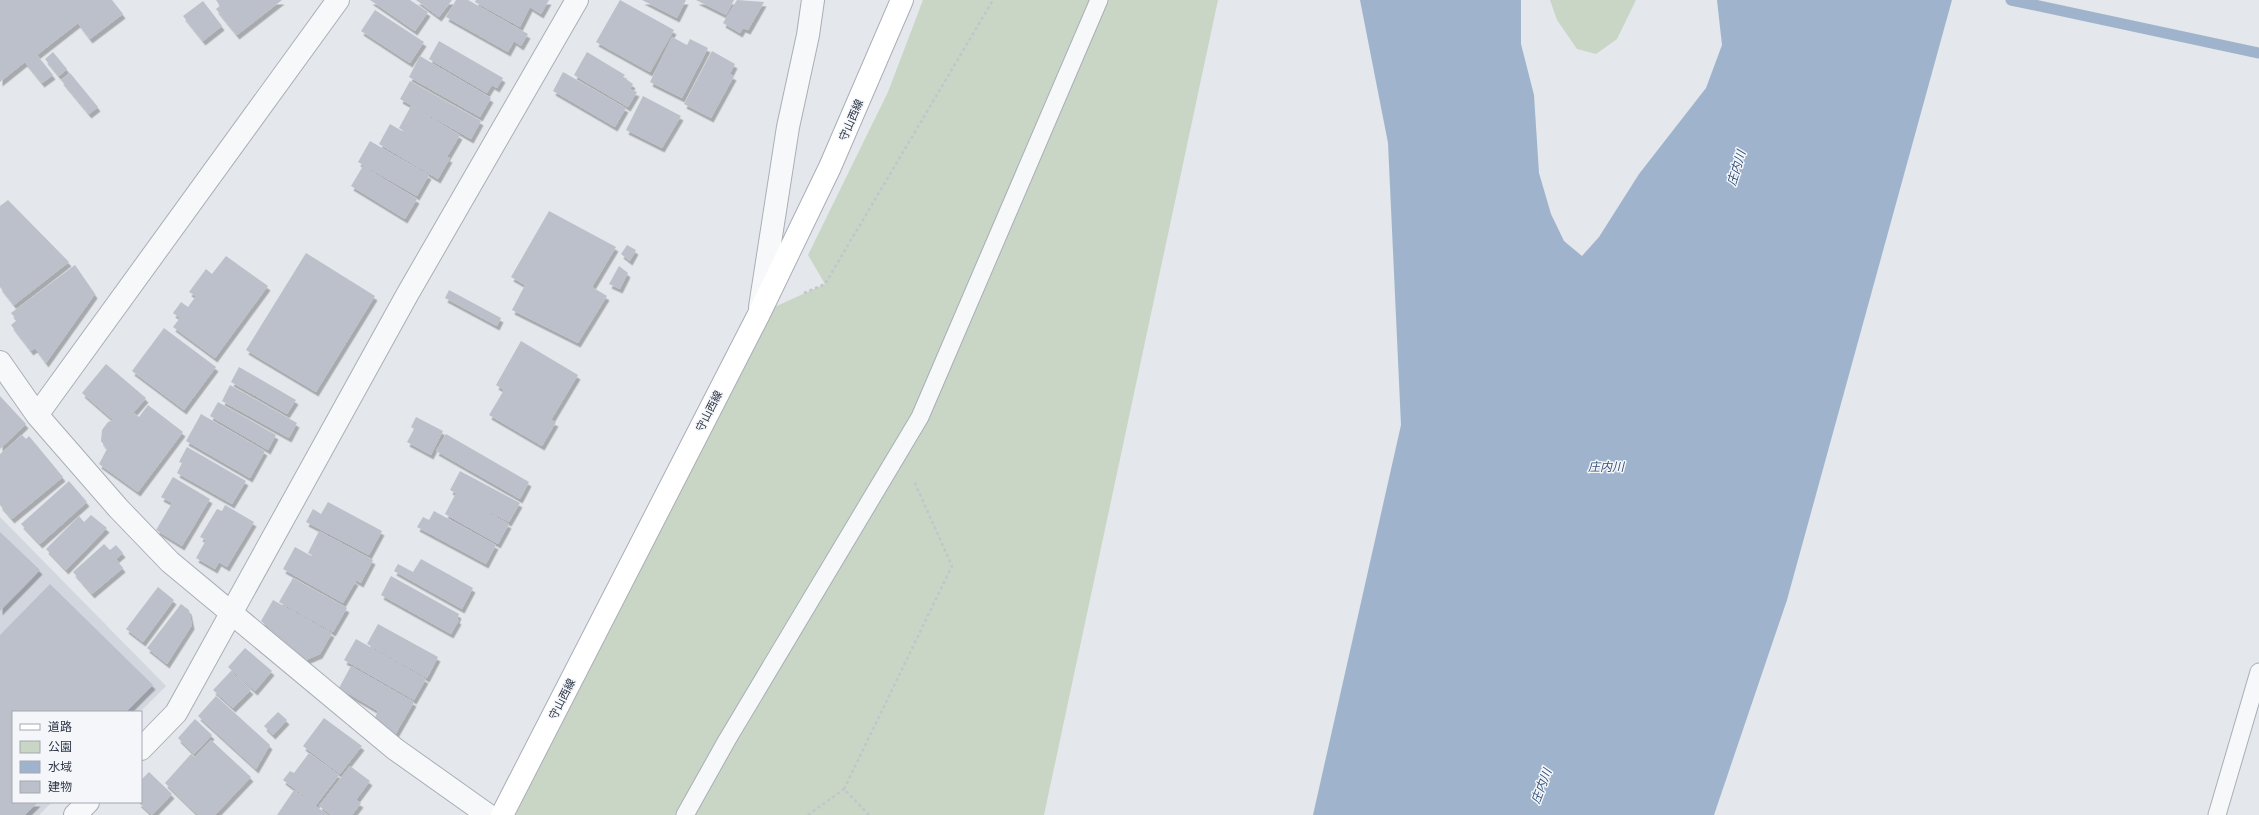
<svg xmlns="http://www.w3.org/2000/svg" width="2259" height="815" viewBox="0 0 2259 815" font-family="'PT Sans Narrow','Noto Sans JP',sans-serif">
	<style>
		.built { fill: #d2d6de }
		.green { fill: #c9d6c5 }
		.water { fill: #9fb4cc }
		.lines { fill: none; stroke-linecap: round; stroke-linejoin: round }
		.stream { stroke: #9fb4cc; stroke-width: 11 }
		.building { fill: #bbc0ca; filter: url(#shadow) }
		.service-casing { stroke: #a9aeb7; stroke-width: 19 }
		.minor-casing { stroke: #a9aeb7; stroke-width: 24 }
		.secondary-casing { stroke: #a9aeb7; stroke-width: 24 }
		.path { stroke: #c2c5cb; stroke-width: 2.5; stroke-dasharray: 3 3; stroke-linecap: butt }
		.service { stroke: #f7f8fa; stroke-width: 17 }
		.minor { stroke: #f7f8fa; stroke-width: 22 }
		.secondary { stroke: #fff; stroke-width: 22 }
		.labels { text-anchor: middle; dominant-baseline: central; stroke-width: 3; stroke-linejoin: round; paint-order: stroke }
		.street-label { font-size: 11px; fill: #2b3445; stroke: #f4f6f9 }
		.water-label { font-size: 12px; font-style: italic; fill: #34527a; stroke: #f4f6f9 }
	</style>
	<defs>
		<filter id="shadow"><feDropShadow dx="2.5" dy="4.5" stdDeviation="0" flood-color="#0004"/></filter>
	</defs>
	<rect width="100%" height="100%" fill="#e4e7ec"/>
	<!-- built -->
	<path class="built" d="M0 517 166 686 140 712H13V802H52L39 815H0Z"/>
	<!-- green -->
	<path class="green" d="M923 0H1218L1044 815H502L759 314 825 284 808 255 888 92Z
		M1550 0H1636L1617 39 1596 54 1577 49 1557 20Z"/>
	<!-- water -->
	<path class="water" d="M1360 0H1521V44L1534 95 1539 173 1551 214 1564 241 1582 256 1599 237 1639 174 1706 88 1722 45 1717 0H1952L1787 600 1714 815H1313L1401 425 1388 143Z"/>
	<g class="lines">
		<!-- stream -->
		<path class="stream" d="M2011 0 2259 53"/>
	</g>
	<!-- building -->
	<path class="building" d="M0 0H112L123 14 90 39 78 23 37 55 53 75 42 83 25 62 0 82Z
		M216 0H282L237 35 216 9 220 6Z
		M370 0H410L428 12 415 31Z
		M416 0H452L439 17Z
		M456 0H468L528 34 521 46 514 41 508 52 446 17Z
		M476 0H549L541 14 530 7 520 27 475 2Z
		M620 0 674 30 650 72 596 42Z
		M642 0H686L677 18Z
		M696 0H734L726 15Z
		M737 0 764 2 748 30 743 28 740 33 723 23Z
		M203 1 222 26 203 41 183 16Z
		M375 10 424 42 410 63 361 31Z
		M672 37 687 45 690 39 708 48 682 98 650 82Z
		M439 41 503 78 497 88 492 85 487 93 429 59Z
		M712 51 735 64 730 74 734 76 711 118 684 104Z
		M53 52 67 69 59 76 45 59Z
		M587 52 625 75 623 77 633 84 630 89 637 92 628 107 574 75Z
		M420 56 491 98 480 117 409 77Z
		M563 72 626 108 615 127 553 91Z
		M70 73 98 107 89 114 61 80Z
		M410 81 481 121 471 139 400 99Z
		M643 96 681 116 662 148 626 130Z
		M411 106 460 135 447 157 450 158 438 179 379 144 390 124 445 156 399 128Z
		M370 141 429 175 417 196 358 162Z
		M363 166 417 199 405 219 351 186Z
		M8 200 69 262 14 305 0 287V206Z
		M549 211 616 247 592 287 607 296 578 343 512 310 525 285 511 277Z
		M627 245 636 250 630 261 621 254Z
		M306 253 375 296 316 392 246 350Z
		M226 256 268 286 215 358 173 327 180 318 173 313 181 302 188 307 196 296 189 292 206 269 212 274Z
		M75 265 95 294 46 363 35 348 31 351 11 325 17 320 11 313Z
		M619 266 628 273 620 289 609 284Z
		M449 290 501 318 497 326 445 298Z
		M164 328 216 367 184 410 132 371Z
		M521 341 578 375 551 420 556 422 542 446 489 415 504 390 496 385Z
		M106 364 146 398 134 412 133 411 121 428 133 412 139 417 148 405 183 432 138 492 99 464 107 449 101 441 102 430 108 422 113 420 82 393Z
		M239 367 296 400 287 414 231 382Z
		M230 385 297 423 289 438 222 401Z
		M0 396 26 424 0 449Z
		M218 402 276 435 268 450 210 416Z
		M201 414 265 451 250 478 186 441Z
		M416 417 443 431 431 455 407 442 414 429 411 427Z
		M446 434 529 482 520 499 436 451Z
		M22 435 26 439 29 436 63 477 12 519 0 505V454Z
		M187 447 246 481 232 504 177 473 182 463 179 462Z
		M460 471 520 503 509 522 459 496 509 524 498 544 445 514 456 493 450 490Z
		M173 477 210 499 182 546 156 530 172 503 161 497Z
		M69 481 87 502 40 544 21 524Z
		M328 502 382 531 369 555 306 522 313 509 321 514Z
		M225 505 254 522 227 567 219 562 215 569 196 558 206 540 200 537 217 509 222 511Z
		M434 511 496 545 486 564 417 527 423 517 429 520Z
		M91 515 107 528 66 570 46 549 79 516 84 522Z
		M319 531 373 560 361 583 308 553Z
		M0 532 40 570 0 611Z
		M104 544 110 550 116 545 123 553 116 559 123 568 92 594 73 572Z
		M295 547 356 581 343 603 283 569Z
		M421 559 473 588 462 609 394 571 398 564 413 572Z
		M391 576 459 614 457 619 459 620 451 634 381 595Z
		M293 578 347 608 333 632 279 602Z
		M50 584 153 685 126 712H13V802H38L25 815H0V635Z
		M158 587 174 600 143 642 126 629Z
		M273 600 332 633 320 654 306 660 261 621Z
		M181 604 189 610 192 625 167 664 147 648Z
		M378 624 438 657 427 678 367 644Z
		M356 639 426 679 414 700 344 660Z
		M245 648 272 671 255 691 228 667Z
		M351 666 414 702 395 735 373 722 378 711 339 688Z
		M231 671 251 690 233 708 213 690Z
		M216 696 270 745 256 769 198 716Z
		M278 712 287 720 273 735 264 726Z
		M324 718 362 746 340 774 303 746Z
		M195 719 212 735 194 754 178 738Z
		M211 740 251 777 215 815H198L165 783 191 754 195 757Z
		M309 753 339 775 316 805 283 780 290 771 294 773Z
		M350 766 370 781 356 800 361 803 352 815H331L319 806Z
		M149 772 172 794 152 815 138 802H141V780Z
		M294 790 328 815H277Z"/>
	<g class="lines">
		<defs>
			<path id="service" d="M685 815 727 740 920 417 1099 0
				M2217 815 2259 672"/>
			<path id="minor" d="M760 307 788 127 808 35 813 0
				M0 362 37 415 118 508 170 562 395 749 488 815
				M37 415 338 0
				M141 749 176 713 407 295 577 0
				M75 815 88 802"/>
			<path id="secondary" d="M502 815 759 314 830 167 902 0"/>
		</defs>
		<!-- service casing -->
		<use href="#service" class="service-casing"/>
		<!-- minor casing -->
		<use href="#minor" class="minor-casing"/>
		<!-- secondary casing -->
		<use href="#secondary" class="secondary-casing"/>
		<!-- path -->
		<path class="path" d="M804 293 825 284 993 0
			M808 815 844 789
			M869 815 844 789 952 566 914 481"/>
		<!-- service -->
		<use href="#service" class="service"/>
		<!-- minor -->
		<use href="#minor" class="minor"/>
		<!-- secondary -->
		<use href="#secondary" class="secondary"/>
	</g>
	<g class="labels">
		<!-- street labels -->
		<g class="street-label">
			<text transform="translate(851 120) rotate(-67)">守山西線</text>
			<text transform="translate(709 411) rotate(-63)">守山西線</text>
			<text transform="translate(562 699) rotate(-63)">守山西線</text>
		</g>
		<!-- water labels -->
		<g class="water-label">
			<text transform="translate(1736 168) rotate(-73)">庄内川</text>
			<text x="1606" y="466">庄内川</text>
			<text transform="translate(1541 786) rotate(-69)">庄内川</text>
		</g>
	</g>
	<!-- legend -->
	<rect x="12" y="711" width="130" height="92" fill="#f4f6f9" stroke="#a4a8b1"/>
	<rect x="20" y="724" width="20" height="6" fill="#ffffff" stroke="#a4a8b1"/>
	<text x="48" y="731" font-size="12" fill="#2b3445">道路</text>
	<rect x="20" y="741" width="20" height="12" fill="#c9d6c5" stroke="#a4a8b1"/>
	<text x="48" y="751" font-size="12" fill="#2b3445">公園</text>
	<rect x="20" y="761" width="20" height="12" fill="#9fb4cc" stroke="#a4a8b1"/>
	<text x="48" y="771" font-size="12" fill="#2b3445">水域</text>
	<rect x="20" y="781" width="20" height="12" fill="#bbc0ca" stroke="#a4a8b1"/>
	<text x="48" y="791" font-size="12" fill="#2b3445">建物</text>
</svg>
